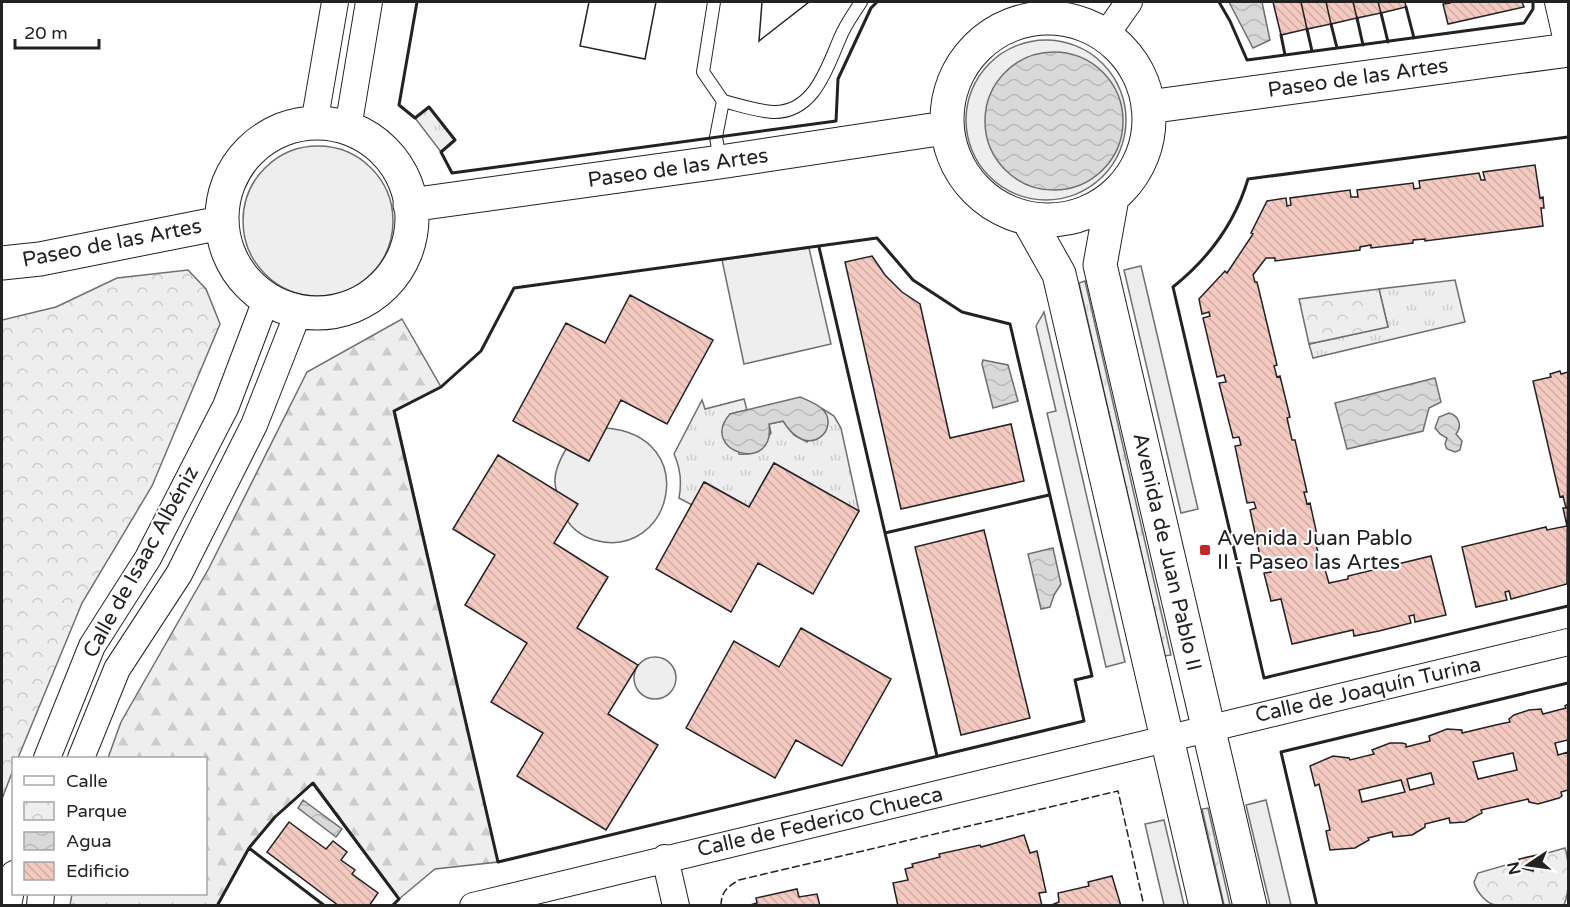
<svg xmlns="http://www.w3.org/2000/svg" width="1570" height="907" viewBox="0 0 1570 907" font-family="'Varela Round',sans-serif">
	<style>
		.grass { fill: url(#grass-tufts); stroke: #6f6f6f; stroke-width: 1.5 }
		.forest { fill: url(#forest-firs); stroke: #6f6f6f; stroke-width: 1.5 }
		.park { fill: url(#park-crowns); stroke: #6f6f6f; stroke-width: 1.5 }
		.garden { fill: #eee; stroke: #6f6f6f; stroke-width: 1.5 }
		.parking { fill: #ededed; stroke: #6f6f6f; stroke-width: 1.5 }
		.water { fill: url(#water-waves); stroke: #6f6f6f; stroke-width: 1.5 }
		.building { fill: url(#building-back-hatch); stroke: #222; stroke-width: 1.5; fill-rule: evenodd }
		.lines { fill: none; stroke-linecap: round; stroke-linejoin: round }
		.lane-casing { stroke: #222; stroke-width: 14 }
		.street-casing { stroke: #222; stroke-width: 28 }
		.secondary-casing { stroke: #222; stroke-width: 35 }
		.lane { stroke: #fff; stroke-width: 12 }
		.street { stroke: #fff; stroke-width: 26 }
		.secondary { stroke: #fff; stroke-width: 33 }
		.fence { stroke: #222; stroke-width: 1.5; stroke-dasharray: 8 3; stroke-linecap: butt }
		.wall { stroke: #222; stroke-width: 3 }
		.poi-dot { fill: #c62828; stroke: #fff; stroke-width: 2 }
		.labels { text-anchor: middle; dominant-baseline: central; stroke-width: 4.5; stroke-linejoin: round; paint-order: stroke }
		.street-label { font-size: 21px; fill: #222; stroke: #fff }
		.poi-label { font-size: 21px; fill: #222; stroke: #fff; text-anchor: start }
	</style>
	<defs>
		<pattern id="grass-tufts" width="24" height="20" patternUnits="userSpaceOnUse" patternTransform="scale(1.5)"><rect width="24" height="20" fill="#eee"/><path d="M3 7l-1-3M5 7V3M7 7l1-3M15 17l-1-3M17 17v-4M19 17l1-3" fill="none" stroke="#ccc"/></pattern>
		<pattern id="forest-firs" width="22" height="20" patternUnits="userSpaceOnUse" patternTransform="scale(1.5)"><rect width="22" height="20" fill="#eee"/><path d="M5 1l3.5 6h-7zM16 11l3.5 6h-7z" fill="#ccc"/></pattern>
		<pattern id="park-crowns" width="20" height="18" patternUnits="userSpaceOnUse" patternTransform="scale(1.5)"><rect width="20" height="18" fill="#eee"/><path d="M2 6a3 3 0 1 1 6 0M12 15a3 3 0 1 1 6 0" fill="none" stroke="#ccc"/></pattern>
		<pattern id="water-waves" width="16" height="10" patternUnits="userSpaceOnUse" patternTransform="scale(1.5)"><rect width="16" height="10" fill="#d9d9d9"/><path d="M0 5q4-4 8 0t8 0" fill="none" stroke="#bababa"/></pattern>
		<pattern id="building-back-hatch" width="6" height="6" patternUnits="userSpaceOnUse" patternTransform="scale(1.5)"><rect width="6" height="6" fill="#f3c9c0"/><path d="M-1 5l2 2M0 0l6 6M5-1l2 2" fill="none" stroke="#d0aca5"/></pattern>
	</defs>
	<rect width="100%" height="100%" fill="#fff"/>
	<!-- grass -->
	<path class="grass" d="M429 107 455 140 441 152 415 118Z
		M1455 280 1465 322 1313 358 1309 344 1388 327 1379 289Z
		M1085 281 1171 655 1165 656 1079 283Z
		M744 399 747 410 730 414 739 454C757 456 762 446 771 433L769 424 784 421 794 435 807 442 827 418 823 409 834 416 841 428 859 511 774 463 749 507 705 482 692 505 679 498C682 482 681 469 674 454L702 400 705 409Z
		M1208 808 1230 905H1224L1202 809Z"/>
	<!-- forest -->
	<path class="forest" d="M402 319 441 387 395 411 498 862 435 869 399 899 312 783 275 817 249 848 217 905H70L72 894H206V758H108L121 722 209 568 307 372Z"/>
	<!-- park -->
	<path class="park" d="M188 270 206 289 220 324 152 486 82 603 18 758H14L13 770 2 799V320L56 307 117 278Z
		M1379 289 1388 327 1309 344 1299 299Z
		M1565 848C1570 864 1570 891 1564 905 1546 905 1513 907 1496 905 1486 904 1476 891 1474 882L1478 873Z"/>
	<!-- garden -->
	<path class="garden" d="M966 120a80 80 0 1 1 160 0a80 80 0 1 1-160 0Z
		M243 221a75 75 0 1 1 150 0a75 75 0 1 1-150 0Z
		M809 248 831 344 744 364 722 260Z
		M606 428C703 436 672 562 594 540 581 536 569 527 564 514 553 486 550 476 566 449L589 461Z
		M634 678a21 21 0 1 1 42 0a21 21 0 1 1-42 0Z"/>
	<!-- parking -->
	<path class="parking" d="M1141 266 1198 509 1181 513 1124 270Z
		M1044 312 1125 662 1106 667 1047 413 1056 411 1036 326Z
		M1266 800 1291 905H1270L1246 805Z
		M1164 820 1184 905H1164L1145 824Z"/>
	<!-- water -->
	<path class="water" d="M1229 2H1262L1270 40 1253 48Z
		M985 121a69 69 0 1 1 138 0a69 69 0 1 1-138 0Z
		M983 360 1008 365 1018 401 993 408 982 364Z
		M1435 378 1441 402 1429 408 1423 431 1347 449 1335 403Z
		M800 397C807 400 815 403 821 408 843 426 809 464 783 421L769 424C776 476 697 451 730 414Z
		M1449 413C1460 416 1462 427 1456 434L1462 441 1460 450 1455 452 1447 449 1445 444 1447 438 1440 434 1435 428 1439 417Z
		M1053 548 1061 584 1054 595 1050 607 1041 609 1028 554Z
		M303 800 342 829 336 837 298 808Z"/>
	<!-- building -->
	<path class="building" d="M589 2H656L645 59 580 46Z
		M589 2H656L645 59 580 46Z
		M762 2H809L759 41Z
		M762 2H809L759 41Z
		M1273 2H1301L1307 29 1281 35Z
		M1301 2H1326L1331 24 1307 29Z
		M1326 2H1353L1357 18 1331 24Z
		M1353 2H1378L1381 13 1357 18Z
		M1378 2H1405L1406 7 1381 13Z
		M1450 2H1522L1524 7 1448 24 1443 4 1450 3Z
		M1535 165 1540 198 1543 197 1544 208H1541L1543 226 1425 241V239L1413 240V243L1371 248V245L1360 247V250L1275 261V258H1266L1253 275 1255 282H1257L1277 365 1274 366 1277 377 1280 376 1290 417 1287 418 1292 440H1295L1307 492H1304L1307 504 1310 503 1319 544 1316 545 1322 567 1324 566 1329 583 1348 579V576L1431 556 1446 615 1415 622 1414 615 1409 616 1411 623 1379 631 1354 636 1353 630 1292 644 1281 599 1271 601 1264 573 1271 572 1269 563 1262 565 1250 510 1256 508 1254 502 1247 503 1235 446 1241 445 1239 437 1233 438 1219 383 1226 382 1224 375 1217 377 1203 318 1210 316 1209 312 1202 314 1199 299 1225 271 1227 273 1253 234 1251 233 1267 201 1286 198 1287 206 1291 205 1290 198 1350 190 1351 197H1358L1357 190 1413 183 1414 189 1420 188 1419 181 1479 173 1481 180H1485L1483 172Z
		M872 256 885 275 902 292 920 304 950 438 1011 424 1024 481 901 509 845 262Z
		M630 295 713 340 667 424 621 400 589 461 513 421 566 323 605 343Z
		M1560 371 1561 374 1568 372 1567 584 1511 599 1509 591 1505 592 1507 600 1476 607 1462 547 1546 527 1547 530 1567 526 1563 508H1566L1563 496 1560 497 1533 381 1551 377 1550 374Z
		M498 455 578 504 554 543 608 577 577 628 638 665 608 714 658 745 606 830 517 776 543 733 491 702 527 643 465 605 495 555 453 529Z
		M774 463 859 511 813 594 758 563 731 612 656 569 704 482 749 507Z
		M984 530 1030 718 961 735 915 547Z
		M801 628 891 679 842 766 796 740 775 778 686 728 734 641 779 667Z
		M1568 704V740L1555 743 1558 755 1568 752V790L1561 792 1562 796 1559 798 1538 804 1529 802 1528 799 1481 810 1482 813 1465 822 1450 823 1449 818 1425 824V827L1422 829 1412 835 1393 837 1392 832 1368 838 1369 840 1355 848 1330 850 1326 831 1330 830 1319 784 1315 786 1310 766 1333 756 1349 758 1350 760 1374 754 1372 750 1390 743H1402L1406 744V747L1430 741 1429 736 1447 729 1462 730V733L1500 724 1510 722 1509 719 1514 715 1529 710 1541 709 1543 714 1566 708 1565 706ZM1513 753 1517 770 1478 779 1473 762ZM1431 773 1434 784 1410 790 1407 779ZM1401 780 1405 792 1362 802 1359 790Z
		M289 822 326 849 333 841 347 852 341 860 355 870 352 874 378 893 369 906H339L267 852Z
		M1024 835 1030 853 1037 851 1046 892 1039 893 1042 906H898L893 883 908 880 905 869 913 867 912 864 940 857 939 854 980 845 981 847Z
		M1537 855 1533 871 1521 868 1519 859Z
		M1112 876 1121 906H1049L1059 902 1058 893 1089 886 1088 882Z
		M797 889 799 897 817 894 820 906H747L757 903 756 898Z"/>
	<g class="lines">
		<defs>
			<path id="lane" d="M714 2 703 72 723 101C739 105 756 111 773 112 814 113 827 68 840 38 845 25 854 13 861 2
				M720 161 716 137 723 101"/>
			<path id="street" d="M1558 2 1568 46
				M1105 36 1129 2
				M314 124 335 2
				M348 128 369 2
				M47 758 92 646 148 558 226 406 266 300
				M81 758 117 669 179 574 254 425 298 313
				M665 858 676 906
				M8 906 14 874
				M40 906 41 894
				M473 906 1568 642"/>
			<path id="secondary" d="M947 119a101 101 0 1 1 202 0a101 101 0 1 1-202 0Z
				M1148 107 1568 50
				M222 218a95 95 0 1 1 190 0a95 95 0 1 1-190 0Z
				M1112 198 1100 265 1250 906
				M410 205 720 162 945 128
				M1028 219 1059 274 1206 906
				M2 263 40 259 221 223"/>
		</defs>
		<!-- lane casing -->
		<use href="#lane" class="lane-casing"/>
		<!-- street casing -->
		<use href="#street" class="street-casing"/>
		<!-- secondary casing -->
		<use href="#secondary" class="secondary-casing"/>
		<!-- lane -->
		<use href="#lane" class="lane"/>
		<!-- street -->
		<use href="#street" class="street"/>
		<!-- secondary -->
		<use href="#secondary" class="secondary"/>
		<!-- fence -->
		<path class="fence" d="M721 906C721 892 727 887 739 880L1118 791 1144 906"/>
		<!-- wall -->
		<path class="wall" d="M417 2 399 105 415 118 429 107 455 140 441 152 452 173 836 121 838 79 871 8 877 2
			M1219 2 1230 21 1247 60 1524 23 1533 9V2
			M1406 7 1414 38
			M1381 13 1388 42
			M1357 18 1363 45
			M1331 24 1337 48
			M1307 29 1312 51
			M1281 35 1285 55
			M1568 137 1248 179C1235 223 1208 259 1173 287L1264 678 1568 606
			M877 238 913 280 962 312 1010 324 1092 676 1075 680 1084 721 498 862 394 411 441 387 481 351 514 288Z
			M819 247 885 533 1049 495
			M885 533 937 756
			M249 848 325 906
			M217 906 249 848 275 817 313 783 399 899 392 906
			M1317 906 1281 752 1568 683"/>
	</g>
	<!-- markers -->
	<rect class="poi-dot" x="1199" y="544" width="12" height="12" rx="3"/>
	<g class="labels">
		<!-- street labels -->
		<g class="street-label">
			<text transform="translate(1358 78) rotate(-8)">Paseo de las Artes</text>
			<text transform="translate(678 168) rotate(-8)">Paseo de las Artes</text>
			<text transform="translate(112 243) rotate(-11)">Paseo de las Artes</text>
			<text transform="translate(1167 552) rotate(77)">Avenida de Juan Pablo II</text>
			<text transform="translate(141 562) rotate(-61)">Calle de Isaac Albéniz</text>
			<text transform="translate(1368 690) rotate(-13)">Calle de Joaquín Turina</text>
			<text transform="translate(820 822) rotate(-13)">Calle de Federico Chueca</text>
		</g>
		<!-- poi labels -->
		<g class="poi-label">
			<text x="1217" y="538">Avenida Juan Pablo<tspan x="1217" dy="24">II - Paseo las Artes</tspan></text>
		</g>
	</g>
	<!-- border -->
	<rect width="1570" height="907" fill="none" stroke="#222222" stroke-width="6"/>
	<!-- legend -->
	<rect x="12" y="757" width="195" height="138" fill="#ffffff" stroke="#a7a7a7" stroke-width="1.5"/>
	<rect x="24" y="776" width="30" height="9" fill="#ffffff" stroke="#a7a7a7" stroke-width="1.5"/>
	<text x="66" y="787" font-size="18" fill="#222222">Calle</text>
	<rect x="24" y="802" width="30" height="18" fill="url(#park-crowns)" stroke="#a7a7a7" stroke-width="1.5"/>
	<text x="66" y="817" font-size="18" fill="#222222">Parque</text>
	<rect x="24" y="832" width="30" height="18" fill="url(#water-waves)" stroke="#a7a7a7" stroke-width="1.5"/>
	<text x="66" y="847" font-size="18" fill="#222222">Agua</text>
	<rect x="24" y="862" width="30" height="18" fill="url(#building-back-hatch)" stroke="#a7a7a7" stroke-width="1.5"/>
	<text x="66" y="877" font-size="18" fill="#222222">Edificio</text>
	<!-- north arrow -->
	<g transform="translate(1528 865) rotate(257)" stroke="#ffffff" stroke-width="4.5" paint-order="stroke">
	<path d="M0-4.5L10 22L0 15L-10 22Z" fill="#222222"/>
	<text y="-9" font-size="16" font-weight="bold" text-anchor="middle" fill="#222222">N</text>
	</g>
	<!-- scale -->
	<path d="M15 39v9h84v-9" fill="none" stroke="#222222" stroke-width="3"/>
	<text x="24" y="39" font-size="18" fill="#222222" stroke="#ffffff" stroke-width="4.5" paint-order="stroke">20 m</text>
</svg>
